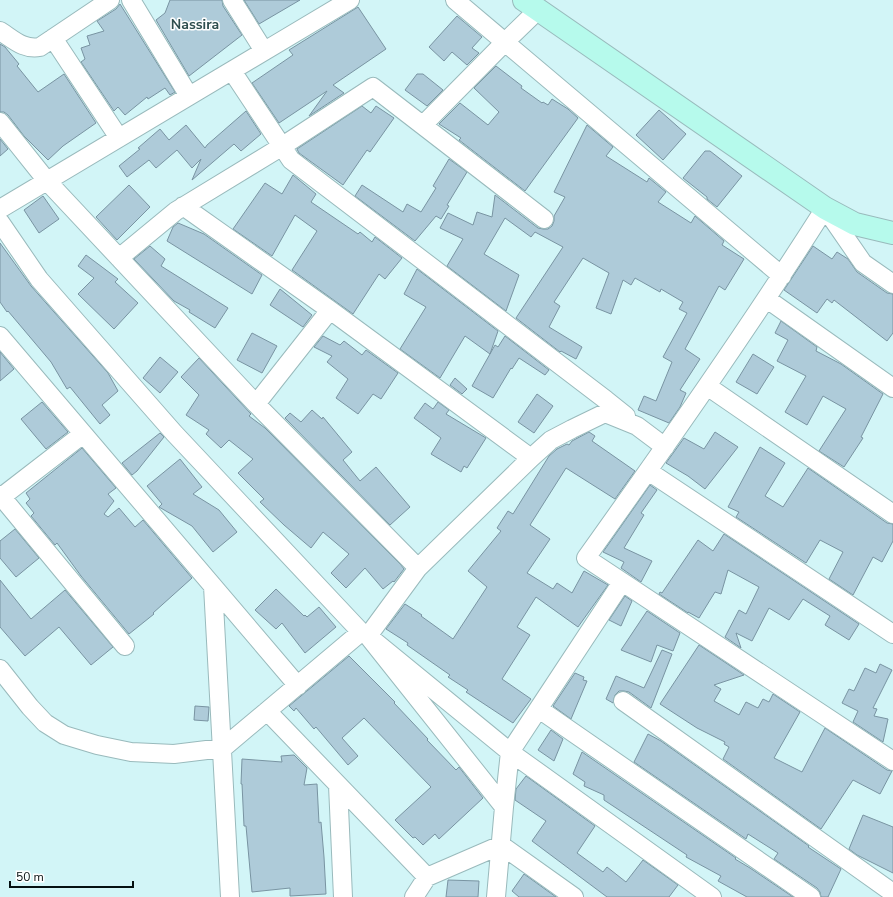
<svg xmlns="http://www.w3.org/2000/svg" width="893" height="897" viewBox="0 0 893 897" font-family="'Nunito Sans',sans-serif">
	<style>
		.building { fill: #aecbd9; stroke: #7994a2 }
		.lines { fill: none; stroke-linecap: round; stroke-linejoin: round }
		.minor-casing { stroke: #99babc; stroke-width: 20 }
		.secondary-casing { stroke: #99babc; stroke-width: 24 }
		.minor { stroke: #fff; stroke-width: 18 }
		.secondary { stroke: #b6faec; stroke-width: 22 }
		.labels { text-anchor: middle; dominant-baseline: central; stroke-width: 3; stroke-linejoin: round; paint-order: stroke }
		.quarter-label { font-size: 14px; font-weight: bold; fill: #2f4e4f; stroke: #fff }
	</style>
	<rect width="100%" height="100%" fill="#d2f5f7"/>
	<!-- building -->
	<path class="building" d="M170 0H222L223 6 242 35 189 76 156 20 165 13Z
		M244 0H300L259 24Z
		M120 4 175 92 170 95 165 88 148 99 147 97 125 115 118 107 114 111 81 62 85 59 81 48 90 45 87 36 104 31 97 21 116 9Z
		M358 7 386 49 333 85 344 93 309 116 327 91 279 123 252 83 293 55 289 50Z
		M457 16 482 37 472 48 479 53 467 65 452 52 444 61 429 47Z
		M0 44 5 47 19 64 17 66 38 92 64 74 96 123 63 146 48 160 24 136 8 115 4 112H0Z
		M496 66 522 86 521 88 542 103 543 102 548 105 552 99 568 109 578 118 525 191 459 140 461 138 439 124 460 103 488 125 499 112 474 88Z
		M417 74H423L443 90 427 106 405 90Z
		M362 106 371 113 376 106 394 118 370 152 367 150 343 185 299 153 297 149Z
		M659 110 686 134 663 160 636 135Z
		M246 111 261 134 241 151 234 144 192 180 201 159 192 168 177 150 156 168 149 160 127 177 119 166 140 149 138 148 160 129 169 140 186 125 205 148 207 145Z
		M587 125 613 147 606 156 647 182 649 178 666 192 658 202 691 223 695 216 724 241 722 245 744 259 725 290 719 286 685 349 700 359 680 390 686 393 680 407 669 423 638 410 644 396 656 401 672 362 663 357 687 313 679 309 683 302 661 289 660 292 635 278 631 285 623 280 611 314 596 308 609 273 583 258 554 302 560 306 549 327 582 347 576 359 561 351 560 352 516 318 563 247 535 232 531 237 505 218 484 254 519 275 506 311 447 266 463 239 440 228 448 213 473 225 477 212 492 217 495 195 538 228 543 229H548L552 226 554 221V216L565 197 554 192Z
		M0 139 8 149 0 156Z
		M705 151H710L742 176 717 207 707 199V197L683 178Z
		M449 159 467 172 447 205 449 206 441 219 436 216 415 241 355 196 362 185 403 212 407 204 421 212 436 188 433 186Z
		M293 175 316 194 311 202 358 234 360 232 372 242 375 237 402 258 385 279 379 274 353 314 292 270 317 231 295 215 272 256 233 229 265 183 282 194Z
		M129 185 150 207 117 240 96 217Z
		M43 196 59 219 39 233 24 210Z
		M178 223 204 234 262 275 252 294 167 241 173 227Z
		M0 243 31 286 108 373 118 391 102 405 110 415 100 424 70 387 67 389 51 362 8 311 7 312 0 302Z
		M150 246 165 259 161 266 228 308 215 328 189 312 190 310 174 301 134 259Z
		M813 246 832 259 837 252 848 259 857 272 887 293 893 294V333L887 341 834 300 832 303 827 299 817 313 784 290Z
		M86 255 118 279 115 282 138 303 114 329 78 294 94 278 78 266Z
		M417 269 498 331 490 354 465 336 440 378 400 349 426 307 404 294Z
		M280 289 312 315 303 327 270 305Z
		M781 321 817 347 816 351 841 364 883 394 861 437 863 438 844 467 819 451 846 409 823 396 807 425 785 412 806 376 777 361 788 340 775 333Z
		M252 333 277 346 262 373 237 360Z
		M323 336 340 345 344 341 362 355 366 350 398 373 381 399 373 394 358 414 336 398 348 379 327 362 332 356 314 347Z
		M505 336 549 370 545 375 519 358 512 369 511 368 493 398 472 386 495 345 498 347Z
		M0 352 14 369 0 381Z
		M753 354 774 367 757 394 736 382Z
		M160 357 178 372 160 393 143 378Z
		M199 358 251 414 249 416 265 428 401 565 404 569 394 582 393 581 383 589 365 568 346 588 331 573 349 554 323 532 311 548 284 525 260 502 264 499 238 473 253 459 229 440 221 448 206 434 209 430 186 415 199 395 181 377Z
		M455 378 467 389 462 394 450 385Z
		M537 394 553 406 534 433 518 422Z
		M42 402 68 432 46 449 21 419Z
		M438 402 449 410 446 414 486 438 467 468 464 466 461 472 431 454 441 438 414 418 425 403 433 409Z
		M312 410 322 419 323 417 352 452 343 460 360 481 376 467 410 507 390 525 285 418 290 413 301 422Z
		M589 432 595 436 592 441 635 471 615 499 566 468 530 525 550 539 527 573 553 589 557 583 572 593 584 571 608 585 578 627 536 597 517 627 530 635 502 679 531 699 513 723 466 692 468 690 448 677 450 675 407 645 408 643 386 629 405 604 422 615 421 616 453 639 487 587 468 571 501 531 497 528 508 511 513 514 549 456 557 449 567 444 569 445 572 441Z
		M715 432 738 447 705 489 688 476 666 463 684 438 704 449Z
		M160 433 164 437 137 471 132 475 122 463Z
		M760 447 785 463 765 496 783 507 808 468 887 523 893 524V541L882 562 873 557 853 595 829 579 843 552 820 540 806 563 736 517 739 512 728 507Z
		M82 448 116 488 108 494 114 501 104 514 108 517 119 508 135 527 143 520 192 578 153 613 154 614 129 634 81 576 57 543 55 545 31 516 34 513 26 503 30 499 26 493Z
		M180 459 202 487 193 494 219 510 237 532 213 552 192 526 159 507 162 504 147 486Z
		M650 485 657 490 641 513 644 515 624 548 652 561 641 582 621 568 624 562 603 552Z
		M15 529 39 558 16 577 0 558V541Z
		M724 534 859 624 849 640 825 625 830 616 803 599 789 620 769 608 752 641 736 633 741 648 725 637 739 610 746 614 759 587 728 570 721 594 715 592 699 618 688 612V613L659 594 660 592 662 593 698 540 713 551Z
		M0 580 31 619 65 590 113 647 91 665 59 627 25 656 0 627Z
		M276 589 304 616 305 615 307 617 319 607 336 627 305 653 282 623 276 629 255 610Z
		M625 596 632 601 621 626 609 620Z
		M647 611 680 633 673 651 657 645 651 662 621 650Z
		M699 645 744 675 714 685 721 689 714 701 739 715 746 702 758 708 763 699 769 702 773 694 800 712 774 758 802 772 825 728 887 770 892 771 880 794 853 780 821 829 723 759 729 747 724 744 725 742 697 728 660 704Z
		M662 650 672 654 651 708 629 692 624 691H619L615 695 613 703 606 699 616 676 644 688Z
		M349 656 395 702 394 703 428 739 427 740 456 770 459 767 483 798 439 839 435 834 423 845 415 837 413 838 395 820 431 787 364 718 342 738 358 756 348 765 316 727 314 729 296 708 294 711 289 706Z
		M880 664 892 670 873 708 877 709 874 716 888 719 883 742 853 722 858 711 842 703 849 689 854 691 865 668 876 673Z
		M575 673 584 677 583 680 587 681 571 719 553 706Z
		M195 706 209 707 208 721 194 720Z
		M551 730 563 739 554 761 538 750Z
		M648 734 661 741 809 846 808 847 841 869 828 897H821L820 892 817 888 774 859 778 853 748 834 746 839 634 762Z
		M582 752 736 858 735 859 750 868 793 897H747L718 881 721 876 686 857 687 855 604 800V795L584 786 585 782 573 774Z
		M294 755 307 768 304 785 317 784 319 823 321 822 324 857 326 894 290 896V888L252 892 246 826H244L242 784H241L242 759 282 762 281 756Z
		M526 776 595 826 577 853 603 872 607 867 626 882 643 860 678 885 669 897H607L532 841 546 821 515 800 516 789Z
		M863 815 893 827V873L857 855 849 849Z
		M524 874 556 897H519L512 891Z
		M448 880 479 881 478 897H446Z"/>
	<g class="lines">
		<defs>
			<path id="minor" d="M131 0 189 96
				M232 0 264 51
				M455 0 782 276
				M0 31C13 39 23 50 40 47L110 0
				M53 38 119 138
				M232 71 291 160 606 400 626 416
				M0 122 47 181 256 404 418 568
				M423 125 505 42 538 10
				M183 206 330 310 531 458
				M0 209 350 0
				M0 222 39 279 174 433 361 632 368 636 510 752 712 897
				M119 258 176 211 281 147 373 87 544 219
				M893 284 863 263 825 208C749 328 668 443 586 558L893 761
				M767 299 893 388
				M0 336 298 686
				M707 386 893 514
				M256 404 330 310
				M648 471 893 634
				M0 495 125 646
				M0 498 83 434
				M213 586 230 897
				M0 669 30 707 45 723 64 735 97 745 131 752 174 754 223 748 361 632
				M623 701 893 893
				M539 709 811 897
				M267 711 427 877
				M338 785 343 897
				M504 807 368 636 418 568 531 458 551 440 572 429 605 413 637 426 665 447
				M414 897 427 877 501 845 574 897
				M496 897 504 807 510 752 622 582"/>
			<path id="secondary" d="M524 0 825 208 855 224 893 233"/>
		</defs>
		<!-- minor casing -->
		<use href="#minor" class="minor-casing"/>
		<!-- secondary casing -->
		<use href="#secondary" class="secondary-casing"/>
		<!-- minor -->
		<use href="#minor" class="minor"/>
		<!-- secondary -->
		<use href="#secondary" class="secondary"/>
	</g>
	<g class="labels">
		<!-- quarter labels -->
		<g class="quarter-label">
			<text x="195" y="24">Nassira</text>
		</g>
	</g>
	<!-- scale -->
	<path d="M10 881v6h123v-6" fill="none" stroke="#051011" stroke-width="2"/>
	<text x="16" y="881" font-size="12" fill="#051011" stroke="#ffffff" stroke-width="3" paint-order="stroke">50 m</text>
</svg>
